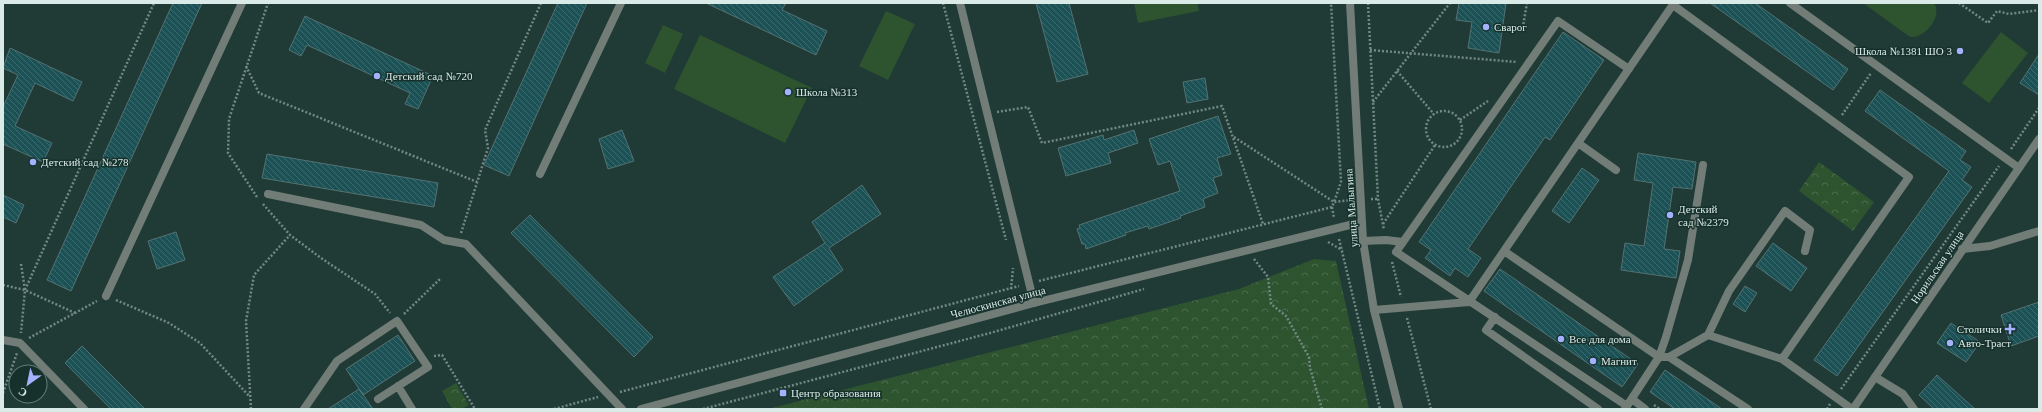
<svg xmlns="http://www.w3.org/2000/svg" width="2042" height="412" viewBox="0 0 2042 412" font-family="Georgia,serif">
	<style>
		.park { fill: url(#park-crowns) }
		.pitch { fill: #2e532f }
		.building { fill: url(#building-back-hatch); stroke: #547173 }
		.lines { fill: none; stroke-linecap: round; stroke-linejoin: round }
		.path { stroke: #728884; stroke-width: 2.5; stroke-dasharray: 2 2; stroke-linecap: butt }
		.service { stroke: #737d78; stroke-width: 8 }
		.minor { stroke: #737d78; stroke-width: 8 }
		.tertiary { stroke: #737d78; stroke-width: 8 }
		.poi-dot { fill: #a2b2fd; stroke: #16312c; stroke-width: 1.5 }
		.labels { text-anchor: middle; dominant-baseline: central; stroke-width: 3; stroke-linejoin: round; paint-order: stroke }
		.poi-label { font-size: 11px; fill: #daeae6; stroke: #16312c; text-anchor: start }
		.street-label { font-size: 11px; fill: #daeae6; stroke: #16312c }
	</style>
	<defs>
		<pattern id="park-crowns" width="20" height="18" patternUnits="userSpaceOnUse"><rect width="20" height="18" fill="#2e532f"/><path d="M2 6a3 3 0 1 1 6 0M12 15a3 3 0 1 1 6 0" fill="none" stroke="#4c6c4d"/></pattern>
		<pattern id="building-back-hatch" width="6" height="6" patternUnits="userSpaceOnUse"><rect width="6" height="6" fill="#1c5255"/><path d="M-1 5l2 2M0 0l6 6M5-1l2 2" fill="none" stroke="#3c6b6d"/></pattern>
	</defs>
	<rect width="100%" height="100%" fill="#203b36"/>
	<!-- park -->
	<path class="park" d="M1819 162 1874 202 1853 231 1799 191Z
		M1314 259 1336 261 1369 409H768L1239 289Z
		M456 383 469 405 462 409H452L442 391Z"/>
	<!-- pitch -->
	<path class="pitch" d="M1134 3H1197L1199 11 1138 23Z
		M1863 3H1934C1943 16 1925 39 1910 37Z
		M886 11 915 24 888 80 859 66Z
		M663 25 683 34 665 73 645 63Z
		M2001 32 2028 53 1989 103 1962 83Z
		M700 35 812 88 785 143 674 89Z"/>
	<!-- building -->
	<path class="building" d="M173 3H202L71 291 47 280Z
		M558 3H587L509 176 484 165Z
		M706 3H786L782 10 827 31 816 55Z
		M1036 3H1069L1088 74 1057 82Z
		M1459 3H1506L1499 53 1468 48 1472 22 1456 20Z
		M1710 3H1755L1848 69 1833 90Z
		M305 16 433 76 418 109 405 104 410 93 307 45 301 56 289 50Z
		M1563 32 1604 60 1550 140 1545 137 1468 249 1481 258 1468 277 1455 268 1450 276 1425 258 1431 250 1419 242Z
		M10 48 82 82 73 101 35 83 15 126 52 143 43 162 3 144V107L18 75 3 68Z
		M2039 54V95L2020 83Z
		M1205 78 1208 99 1187 103 1183 82Z
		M1880 90 1966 151 1960 160 1971 167 1962 180 1972 187 1837 376 1814 360 1949 171 1865 111Z
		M1218 116 1231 154 1217 158 1222 175 1213 178 1218 193 1203 199 1205 207 1180 216 1181 218 1149 229 1148 226 1125 233 1126 235 1086 249 1085 244H1082L1077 229 1080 228 1079 225 1180 191 1170 161 1158 165 1149 139Z
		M622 130 634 161 608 169 599 139Z
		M1134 130 1138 143 1108 153 1111 163 1066 176 1058 148 1103 135 1104 140Z
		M1638 153 1696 162 1692 189 1673 187 1664 249 1680 251 1676 278 1621 270 1625 243 1644 246 1653 183 1634 180Z
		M267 154 438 183 434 207 262 178Z
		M1582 168 1599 180 1569 223 1552 211Z
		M862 185 881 214 829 248 843 270 794 306 773 277 825 243 812 222Z
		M3 195 24 205 16 223 3 217Z
		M530 215 653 337 634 357 511 233Z
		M176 232 185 260 157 269 148 241Z
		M1773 243 1807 268 1791 291 1756 266Z
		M1500 269 1638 364 1622 387 1484 291Z
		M1745 286 1757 293 1745 312 1733 304Z
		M2039 302V336L2011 346 2001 315Z
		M1951 323 1980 342 1966 362 1937 343Z
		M398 335 415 361 363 395 346 369Z
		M82 346 145 409H111L65 363Z
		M1665 370 1722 409H1675L1650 392Z
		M1937 375 1975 409H1934L1919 395Z
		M359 389 373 409H328Z"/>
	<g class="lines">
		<!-- path -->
		<path class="path" d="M943 3 1006 240
			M1368 3 1378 199 1384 230
			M1959 3 1988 23 1997 11 2009 14 2039 10
			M1522 32 1527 3
			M1370 50 1517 62
			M246 66 259 93 477 182
			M1397 71 1433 113
			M1373 102 1450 3
			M1426 129a18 18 0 1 1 36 0a18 18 0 1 1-36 0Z
			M997 112 1028 107 1042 143 1222 106 1263 224
			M1842 115 1871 73
			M1460 120 1488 101
			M1234 137 1334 202 1341 182 1331 3
			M2011 149 2039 108
			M257 197 228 153 229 119 268 3
			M1371 199H1378
			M263 204 290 235 321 258 375 294 390 313
			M1332 207 1334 218
			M1383 224 1435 145
			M461 233 488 148 485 130 541 3
			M1339 239 1380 409
			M1328 242 1342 250
			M1254 259 1268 277 1271 304 1286 316 1309 357 1310 368 1322 409
			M1392 262 1401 297
			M21 264 25 290 21 333
			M1039 281 1332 207 1334 202 1352 200
			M3 285 25 290 75 313
			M1011 289 1013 268
			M25 290 154 3
			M116 300 169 323 200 343 250 397
			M404 314 441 278
			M1407 318 1431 409
			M29 338 97 301
			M434 356 442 355 475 409
			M1841 389 1999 166
			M620 392 1019 286
			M3 393 17 353
			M1654 405 1660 409
			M251 409 246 321 254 275 290 235
			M554 409 598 397
			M703 409 990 333 1144 289
			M1827 409 1830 404"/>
		<!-- service -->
		<path class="service" d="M1790 3 2019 168
			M1673 5 1909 177 1782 359 1852 409
			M1578 143 1616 170
			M540 174 621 3
			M268 194 421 225 444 240 466 244 622 409
			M1363 241 1386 240 1403 242
			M1962 249 1990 246 2039 231
			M1504 251 1659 357H1669L1748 409
			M106 296 242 3
			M1469 302 1674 3
			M1374 310 1469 302
			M1495 317 1486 330 1598 409
			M1708 335 1729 291 1785 211 1810 230 1805 251
			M3 340 20 343 84 409
			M1669 357 1708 335 1782 359
			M1875 377 1903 394 1914 409
			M398 386 412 409
			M1632 399 1645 409
			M1627 406 1396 252 1558 21 1629 69
			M304 409 337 361 397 321 428 367 378 399
			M1625 409 1659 357 1666 337 1688 260 1703 165"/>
		<!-- minor -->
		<path class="minor" d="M960 3 1034 303"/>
		<!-- tertiary -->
		<path class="tertiary" d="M1350 3 1363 241 1374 310 1399 409
			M641 409 1034 303 1362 222
			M1853 409 2039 139"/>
	</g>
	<!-- markers -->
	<g class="poi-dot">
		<circle cx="1486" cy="27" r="4"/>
		<circle cx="1960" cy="51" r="4"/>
		<circle cx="377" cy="76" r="4"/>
		<circle cx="788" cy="92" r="4"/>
		<circle cx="33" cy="162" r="4"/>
		<circle cx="1670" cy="215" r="4"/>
		<path d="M2008 323h4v4h4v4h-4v4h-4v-4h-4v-4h4z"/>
		<circle cx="1561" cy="339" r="4"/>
		<circle cx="1950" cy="343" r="4"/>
		<circle cx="1593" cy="361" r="4"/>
		<rect x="779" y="389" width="8" height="8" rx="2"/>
	</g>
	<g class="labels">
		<!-- poi labels -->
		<g class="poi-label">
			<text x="1494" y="27">Сварог</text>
			<text x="1952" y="51" text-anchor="end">Школа №1381 ШО 3</text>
			<text x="385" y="76">Детский сад №720</text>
			<text x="796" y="92">Школа №313</text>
			<text x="41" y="162">Детский сад №278</text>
			<text x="1678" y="209">Детский<tspan x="1678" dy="13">сад №2379</tspan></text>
			<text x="2002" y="329" text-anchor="end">Столички</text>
			<text x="1569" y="339">Все для дома</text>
			<text x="1958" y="343">Авто-Траст</text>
			<text x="1601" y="361">Магнит</text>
			<text x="791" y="393">Центр образования</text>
		</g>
		<!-- street labels -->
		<g class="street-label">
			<text transform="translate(1351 208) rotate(-94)">улица Малыгина</text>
			<text transform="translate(1937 267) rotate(-56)">Норильская улица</text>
			<text transform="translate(998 302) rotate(-15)">Челюскинская улица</text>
		</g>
	</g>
	<!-- border -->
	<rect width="2042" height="412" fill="none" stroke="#daeae6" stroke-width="8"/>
	<!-- north arrow -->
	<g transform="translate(28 384) rotate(213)"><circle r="19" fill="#16312c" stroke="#647b76"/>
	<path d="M0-3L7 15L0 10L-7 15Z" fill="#a2b2fd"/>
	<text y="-6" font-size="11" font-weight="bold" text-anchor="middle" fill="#daeae6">С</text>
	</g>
</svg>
